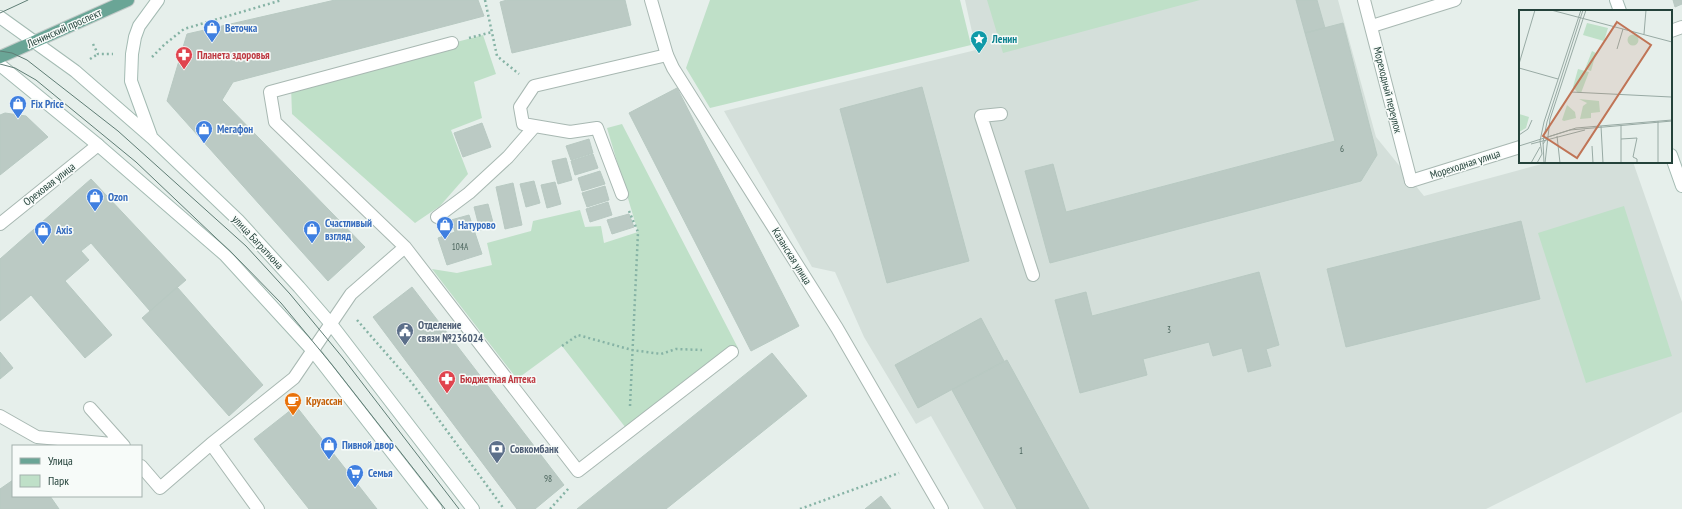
<svg xmlns="http://www.w3.org/2000/svg" width="1682" height="509" viewBox="0 0 1682 509" font-family="'PT Sans Narrow',sans-serif">
	<style>
		.built { fill: #d4dfda }
		.green { fill: #bfe0c8 }
		.building { fill: #bbcac4; stroke: #b8c9c2 }
		.lines { fill: none; stroke-linecap: round; stroke-linejoin: round }
		.lane-casing { stroke: #a8b8b2; stroke-width: 14 }
		.street-casing { stroke: #a8b8b2; stroke-width: 14 }
		.secondary-casing { stroke: #a4bbb3; stroke-width: 14 }
		.primary-casing { stroke: #c2cac8; stroke-width: 14 }
		.path { stroke: #86b3a5; stroke-width: 2.5; stroke-dasharray: 2 3; stroke-linecap: butt }
		.lane { stroke: #fff; stroke-width: 12 }
		.street { stroke: #fff; stroke-width: 12 }
		.secondary { stroke: #fff; stroke-width: 12 }
		.primary { stroke: #6aa596; stroke-width: 12 }
		.tram { stroke: #5f7d75; stroke-width: 1 }
		.labels { text-anchor: middle; dominant-baseline: central; stroke-width: 3; stroke-linejoin: round; paint-order: stroke }
		.number-label { font-size: 9px; fill: #4a645c }
		.street-label { font-size: 11px; fill: #24423a; stroke: #f7fbf9 }
		.shop-label { font-size: 11px; font-weight: bold; fill: #366cbe; stroke: #f7fbf9; text-anchor: start }
		.culture-label { font-size: 11px; font-weight: bold; fill: #0d838f; stroke: #f7fbf9; text-anchor: start }
		.health-label { font-size: 11px; font-weight: bold; fill: #be3a42; stroke: #f7fbf9; text-anchor: start }
		.service-label { font-size: 11px; font-weight: bold; fill: #4e5e75; stroke: #f7fbf9; text-anchor: start }
		.food-label { font-size: 11px; font-weight: bold; fill: #c56008; stroke: #f7fbf9; text-anchor: start }
		.inset-road { fill: none; stroke: #98aaa4; stroke-width: 1 }
		.view { fill: #c07456; fill-opacity: 0.15; stroke: #c07456; stroke-width: 2 }
		.inset-edge { fill: none; stroke: #24423a; stroke-width: 2 }
	</style>
	<rect width="100%" height="100%" fill="#e6efeb"/>
	<!-- built -->
	<path class="built" d="M965 0H1338L1376 137 1424 196 1549 162H1633L1682 302V412L1486 509H984L931 416 916 424 864 337 835 272 812 267 724 111 976 50Z"/>
	<!-- green -->
	<path class="green" d="M710 0H960L971 45 710 108 686 68Z
		M987 0H1200L1003 53Z
		M483 35 496 74 474 82 482 118 451 130 468 174 440 206 415 223 292 114 291 86Z
		M622 124 738 348 629 432 562 346 517 379 432 269 457 273 492 265 487 243 531 231 533 221 580 210 585 227 601 226 604 243 638 232 607 128Z
		M1624 206 1672 356 1586 383 1538 233Z"/>
	<!-- building -->
	<path class="building" d="M335 0H478L484 16 233 82 222 100 365 247 328 281 167 101 187 34Z
		M507 0H625L631 25 512 53 500 2Z
		M1296 0H1317L1325 28 1305 33Z
		M1673 0H1682V4L1675 7Z
		M1343 23 1377 155 1361 181 1050 263 1025 171 1053 164 1066 212 1335 141 1305 33Z
		M922 87 969 261 887 283 840 109Z
		M677 88 799 326 751 351 629 113Z
		M5 113 26 116 48 137 0 175V115Z
		M482 123 491 147 463 157 454 133Z
		M589 139 593 153 571 160 566 146Z
		M593 154 598 168 575 175 571 161Z
		M566 158 572 180 558 184 552 161Z
		M600 171 605 184 582 191 578 178Z
		M91 179 186 280 150 311 91 243 81 251 89 260 65 281 112 335 85 358 31 295 0 321V259Z
		M534 181 540 203 526 207 520 184Z
		M555 182 561 204 547 208 541 185Z
		M513 183 522 225 505 229 496 187Z
		M605 186 609 200 587 207 582 193Z
		M608 202 612 215 590 222 586 209Z
		M488 204 494 226 480 230 474 207Z
		M629 214 634 227 612 234 607 220Z
		M469 215 482 254 447 265 438 238 455 232 451 220Z
		M1521 221 1540 299 1346 347 1327 269Z
		M1259 272 1279 345 1266 349 1271 366 1248 372 1242 348 1213 356 1209 342 1143 359 1147 375 1080 393 1055 300 1086 292 1092 316Z
		M177 287 263 385 229 416 142 318Z
		M412 287 564 485 535 509H517L373 317Z
		M981 318 1004 361 918 408 895 365Z
		M0 352 13 368 0 379Z
		M772 353 807 396 666 509H577Z
		M1007 360 1089 509H1017L952 390Z
		M296 406 377 509H309L286 480 254 439Z
		M13 480V496H50L59 509H0V489Z
		M881 496 891 509H865Z"/>
	<g class="lines">
		<defs>
			<path id="lane" d="M1364 0 1411 181
				M1372 26 1455 0
				M1671 31 1682 27
				M452 43 270 92 275 122 405 247 578 471 732 352
				M1001 114 981 116 1033 275
				M622 194 597 128 570 132 523 124 520 107 534 86 667 55
				M437 217 469 193 508 157 535 126
				M90 408 124 446
				M0 416 37 437 123 445
				M211 444 258 509
				M141 466 160 488 211 444 289 382 294 378 351 294 405 247"/>
			<path id="street" d="M651 0 667 55 673 68 837 328 942 509
				M1411 181 1520 147
				M0 224 98 145"/>
			<path id="secondary" d="M1616 0 1620 11
				M0 17 75 71 152 138 238 220 299 287 331 324 473 509
				M0 65 98 145 225 255 313 351 436 509
				M151 136 131 81 132 54 135 37 139 26 158 0
				M1671 155 1682 186"/>
			<path id="primary" d="M0 57 128 0"/>
		</defs>
		<!-- lane casing -->
		<use href="#lane" class="lane-casing"/>
		<!-- street casing -->
		<use href="#street" class="street-casing"/>
		<!-- secondary casing -->
		<use href="#secondary" class="secondary-casing"/>
		<!-- primary casing -->
		<use href="#primary" class="primary-casing"/>
		<!-- path -->
		<path class="path" d="M485 0 497 56 519 74
			M469 38 492 32
			M93 44 98 54H113
			M152 57 165 44 184 29 282 0
			M90 59 98 54
			M629 211 638 232 630 406
			M357 320 412 383 504 509
			M562 346 578 335 632 350 661 354 676 349 702 350
			M550 509 569 488
			M800 509 899 473"/>
		<!-- lane -->
		<use href="#lane" class="lane"/>
		<!-- street -->
		<use href="#street" class="street"/>
		<!-- secondary -->
		<use href="#secondary" class="secondary"/>
		<!-- primary -->
		<use href="#primary" class="primary"/>
		<!-- tram -->
		<path class="tram" d="M0 13 28 0
			M0 51 12 53 27 60 118 131 246 246 290 294 343 358 459 509
			M0 64 15 68 36 80 136 162 235 256 281 303 333 366 445 509"/>
	</g>
	<!-- icons -->
	<defs>
		<symbol id="shop-pin" viewBox="-11 -11 22 30"><path d="M0 17L-7.5 6A9.5 9.5 0 1 1 7.5 6Z" fill="#3f7fe0" stroke="#f7fbf9"/><path d="M-5-2.5h2.3a2.7 3.5 0 0 1 5.4 0H5L5.5 6h-11ZM-1.5-2.5h3a1.5 2.3 0 0 0-3 0Z" fill="#fff"/></symbol>
		<symbol id="sight-pin" viewBox="-11 -11 22 30"><path d="M0 17L-7.5 6A9.5 9.5 0 1 1 7.5 6Z" fill="#0f9aa8" stroke="#f7fbf9"/><path d="M0-6L1.8-2.2L6-1.7L2.9 1.2L3.7 5.4L0 3.3L-3.7 5.4L-2.9 1.2L-6-1.7L-1.8-2.2Z" fill="#fff"/></symbol>
		<symbol id="pharmacy-pin" viewBox="-11 -11 22 30"><path d="M0 17L-7.5 6A9.5 9.5 0 1 1 7.5 6Z" fill="#e0444e" stroke="#f7fbf9"/><path d="M-2-6h4v4h4v4h-4v4h-4v-4h-4v-4h4Z" fill="#fff"/></symbol>
		<symbol id="civic-pin" viewBox="-11 -11 22 30"><path d="M0 17L-7.5 6A9.5 9.5 0 1 1 7.5 6Z" fill="#5c6f8a" stroke="#f7fbf9"/><path d="M-.6-6.5H3V-4.5H.6V-3L4-1V1h2V6H-6V1h2V-1L-.6-3ZM-1.2 2.5V6h2.4V2.5Z" fill="#fff"/></symbol>
		<symbol id="cafe-pin" viewBox="-11 -11 22 30"><path d="M0 17L-7.5 6A9.5 9.5 0 1 1 7.5 6Z" fill="#e8710a" stroke="#f7fbf9"/><path d="M-5.5-4.5H6V0H3Q3 3.5 0 3.5H-2.5Q-5.5 3.5-5.5 0ZM3-3.2v2h1.7v-2ZM-6 4.5H4V6H-6Z" fill="#fff"/></symbol>
		<symbol id="bank-pin" viewBox="-11 -11 22 30"><path d="M0 17L-7.5 6A9.5 9.5 0 1 1 7.5 6Z" fill="#5c6f8a" stroke="#f7fbf9"/><path d="M-6-4H6V4H-6ZM0-2.3a2.3 2.3 0 1 0 0 4.6a2.3 2.3 0 1 0 0-4.6Z" fill="#fff"/></symbol>
		<symbol id="supermarket-pin" viewBox="-11 -11 22 30"><path d="M0 17L-7.5 6A9.5 9.5 0 1 1 7.5 6Z" fill="#3f7fe0" stroke="#f7fbf9"/><path d="M-6-5.5h2.5l.6 2H6L4.5 2H-2.5L-4.4-4H-6ZM-1.5 3.2a1.3 1.3 0 1 0 .1 0ZM3 3.2a1.3 1.3 0 1 0 .1 0Z" fill="#fff"/></symbol>
	</defs>
	<g fill-rule="evenodd">
		<use href="#shop-pin" x="202" y="18" width="20" height="27"/>
		<use href="#sight-pin" x="969" y="29" width="20" height="27"/>
		<use href="#pharmacy-pin" x="174" y="45" width="20" height="27"/>
		<use href="#shop-pin" x="8" y="94" width="20" height="27"/>
		<use href="#shop-pin" x="194" y="119" width="20" height="27"/>
		<use href="#shop-pin" x="85" y="187" width="20" height="27"/>
		<use href="#shop-pin" x="435" y="215" width="20" height="27"/>
		<use href="#shop-pin" x="302" y="219" width="20" height="27"/>
		<use href="#shop-pin" x="33" y="220" width="20" height="27"/>
		<use href="#civic-pin" x="395" y="321" width="20" height="27"/>
		<use href="#pharmacy-pin" x="437" y="369" width="20" height="27"/>
		<use href="#cafe-pin" x="283" y="391" width="20" height="27"/>
		<use href="#shop-pin" x="319" y="435" width="20" height="27"/>
		<use href="#bank-pin" x="487" y="439" width="20" height="27"/>
		<use href="#supermarket-pin" x="345" y="463" width="20" height="27"/>
	</g>
	<g class="labels">
		<!-- number labels -->
		<g class="number-label">
			<text x="1342" y="148">6</text>
			<text x="460" y="246">104А</text>
			<text x="1169" y="329">3</text>
			<text x="1021" y="450">1</text>
			<text x="548" y="478">98</text>
		</g>
		<!-- street labels -->
		<g class="street-label">
			<text transform="translate(64 28) rotate(-24)">Ленинский проспект</text>
			<text transform="translate(1388 90) rotate(76)">Мореходный переулок</text>
			<text transform="translate(1465 164) rotate(-18)">Мореходная улица</text>
			<text transform="translate(49 184) rotate(-38)">Ореховая улица</text>
			<text transform="translate(258 242) rotate(47)">улица Багратиона</text>
			<text transform="translate(792 256) rotate(58)">Казанская улица</text>
		</g>
		<!-- shop labels -->
		<g class="shop-label">
			<text x="225" y="28">Веточка</text>
			<text x="31" y="104">Fix Price</text>
			<text x="217" y="129">Мегафон</text>
			<text x="108" y="197">Ozon</text>
			<text x="325" y="223">Счастливый<tspan x="325" dy="13">взгляд</tspan></text>
			<text x="458" y="225">Натурово</text>
			<text x="56" y="230">Axis</text>
			<text x="342" y="445">Пивной двор</text>
			<text x="368" y="473">Семья</text>
		</g>
		<!-- culture labels -->
		<g class="culture-label">
			<text x="992" y="39">Ленин</text>
		</g>
		<!-- health labels -->
		<g class="health-label">
			<text x="197" y="55">Планета здоровья</text>
			<text x="460" y="379">Бюджетная Аптека</text>
		</g>
		<!-- service labels -->
		<g class="service-label">
			<text x="418" y="325">Отделение<tspan x="418" dy="13">связи №236024</tspan></text>
			<text x="510" y="449">Совкомбанк</text>
		</g>
		<!-- food labels -->
		<g class="food-label">
			<text x="306" y="401">Круассан</text>
		</g>
	</g>
	<!-- overview -->
	<g transform="translate(1519 10)">
		<rect width="153" height="153" fill="#e6efeb"/>
		<path d="M68 13 89 18 85 31 64 25ZM108.5 30a5.5 5.5 0 1 1 11 0a5.5 5.5 0 1 1-11 0ZM73 41 77 43 72 61 66 59ZM59 59 70 62 62 83H59L54 77ZM60 89 80 91 81 102 72 103V108L61 109 64 96 68 93ZM48 95 56 102 57 108 45 111 43 110ZM0 104 10 107 7 118 0 122Z" fill="#bfe0c8"/>
		<path class="inset-road" d="M32 0 153 32M125 24 127 0M98 39 104 19M153 52V106M0 54 16 0M0 58 39 69M52 82 152 87M139 111V153M82 116 84 153M0 125 9 119 13 110M38 126 41 153M102 129 118 128 114 147 118 149V153M12 134 66 120M24 134 29 127 51 120 153 111M0 136 57 118 153 110M73 136 74 153M12 153 21 137M18 153 23 144 21 131 25 112 62 0M25 153 24 132 28 112 64 0M26 153 31 109 67 0M102 153V115"/>
		<path class="view" d="M98 12 132 35 58 148 24 126Z"/>
		<rect width="153" height="153" class="inset-edge"/>
	</g>
	<!-- legend -->
	<rect x="12" y="445" width="130" height="52" fill="#f7fbf9" stroke="#a3b1ad"/>
	<rect x="20" y="458" width="20" height="6" fill="#6aa596" stroke="#a3b1ad"/>
	<text x="48" y="465" font-size="12" fill="#24423a">Улица</text>
	<rect x="20" y="475" width="20" height="12" fill="#bfe0c8" stroke="#a3b1ad"/>
	<text x="48" y="485" font-size="12" fill="#24423a">Парк</text>
</svg>
